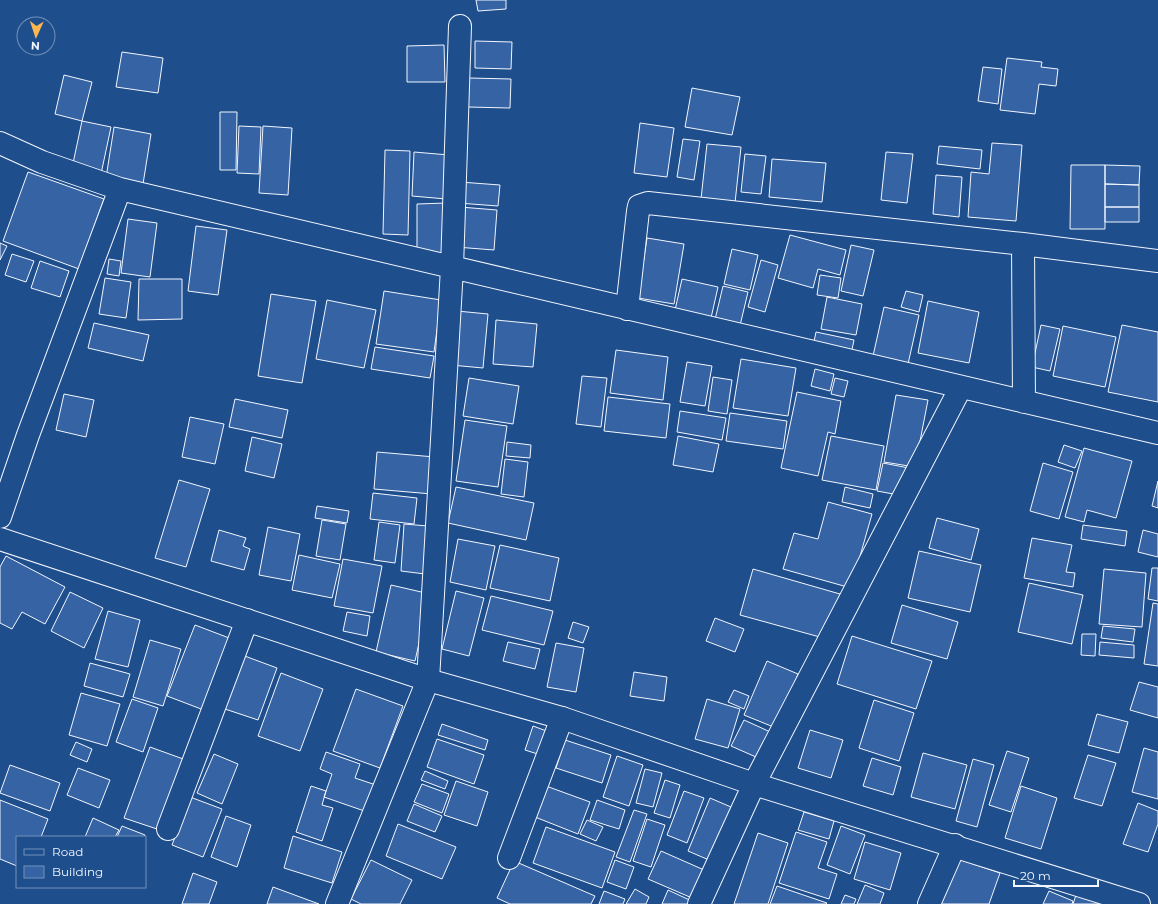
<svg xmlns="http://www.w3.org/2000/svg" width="1158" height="904" viewBox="0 0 1158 904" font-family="Montserrat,sans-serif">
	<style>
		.building { fill: #3563a3; stroke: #f2f6ff }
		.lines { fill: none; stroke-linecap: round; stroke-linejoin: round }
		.street-casing { stroke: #f2f6ff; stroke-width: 24 }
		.secondary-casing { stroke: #f2f6ff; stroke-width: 24 }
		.street { stroke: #1f4e8c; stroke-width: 22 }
		.secondary { stroke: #1f4e8c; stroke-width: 22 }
	</style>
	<rect width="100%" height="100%" fill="#1f4e8c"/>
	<!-- building -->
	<path class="building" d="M476 0H506V9L478 11Z
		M475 41 512 42 511 69 475 68Z
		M444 45 445 82H407V46Z
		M122 52 163 58 158 93 116 87Z
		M1007 58 1042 62 1041 67 1058 69 1056 86 1039 84 1035 114 1000 110Z
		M983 67 1002 69 998 104 978 101Z
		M64 75 92 82 82 121 55 114Z
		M469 78 511 79 510 108 468 107Z
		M692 88 740 97 732 135 685 127Z
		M220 112H237L236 170H220Z
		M82 121 111 127 101 174 72 168Z
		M640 123 674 128 667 177 634 173Z
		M239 126 261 127 259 174 237 173Z
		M263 126 292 128 288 195 259 193Z
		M114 127 151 134 143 184 106 178Z
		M683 139 700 141 694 180 677 177Z
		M992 143 1022 145 1016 221 968 217 971 172 989 174Z
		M707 144 741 147 735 203 701 199Z
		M939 146 982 150 980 169 937 164Z
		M385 150 410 151 408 235 383 234Z
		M414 152 449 155 446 199 412 196Z
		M886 152 913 154 907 203 881 200Z
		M745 154 766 156 761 194 741 192Z
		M772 159 826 163 822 202 769 197Z
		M1071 165H1105V229H1070Z
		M1105 165 1140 166 1139 185 1105 184Z
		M28 172 104 199 79 269 3 241Z
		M936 175 962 177 959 217 933 214Z
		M460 182 500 185 498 206 458 203Z
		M1105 184 1139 185V207H1105Z
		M447 203 448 255 417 256V204Z
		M460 207 497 210 494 250 456 247Z
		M1105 207H1139V222H1105Z
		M128 219 157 223 150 277 121 273Z
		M196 226 227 230 218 295 188 291Z
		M790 235 846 250 840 275 818 269 813 288 778 278Z
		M647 238 684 244 674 304 638 298Z
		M0 243 7 246 0 260Z
		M851 245 874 250 863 296 841 291Z
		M732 249 758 255 750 290 724 284Z
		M12 254 34 261 26 282 5 275Z
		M109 259 121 261 119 276 107 274Z
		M761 260 778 265 765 312 748 307Z
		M40 261 69 271 60 297 31 288Z
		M820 275 841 278 838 298 817 295Z
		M105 278 131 282 126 318 99 314Z
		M139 279H182V319L138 320Z
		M682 279 718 287 709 327 673 319Z
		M723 286 748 292 738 334 713 328Z
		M384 291 441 300 434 352 376 344Z
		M906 291 923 295 919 312 901 307Z
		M271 294 316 301 302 383 258 376Z
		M827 297 862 304 856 335 821 329Z
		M327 300 376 310 364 368 316 359Z
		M928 301 979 312 969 363 918 353Z
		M884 307 919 315 908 364 873 356Z
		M457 311 488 314 483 368 451 365Z
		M496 320 537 324 533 367 493 364Z
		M94 323 149 335 143 361 88 348Z
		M1041 325 1060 329 1050 371 1032 367Z
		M1122 325 1158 332V402L1108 392Z
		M1063 326 1116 337 1105 387 1053 376Z
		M816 332 854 340 850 359 812 351Z
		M375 347 434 356 430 378 371 369Z
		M616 350 668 357 663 400 610 393Z
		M741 359 796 368 788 416 733 408Z
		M687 362 712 366 705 406 680 402Z
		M815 369 834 374 830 391 811 386Z
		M582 376 607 378 601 427 576 424Z
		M713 377 732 380 727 414 708 411Z
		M469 378 519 386 513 424 463 416Z
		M835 378 848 381 844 397 831 394Z
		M797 392 841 401 835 434 828 432 818 476 781 468Z
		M64 394 94 400 86 437 56 430Z
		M896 395 928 400 915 467 884 462Z
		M608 397 670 404 666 438 604 431Z
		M235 399 288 410 282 438 229 427Z
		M680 411 726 418 722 440 677 432Z
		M730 413 787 421 783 449 726 441Z
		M190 417 224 424 215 464 182 457Z
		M465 420 507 426 498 487 456 481Z
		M678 436 719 444 713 472 673 465Z
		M831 436 884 446 876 490 822 480Z
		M252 437 282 444 274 478 245 471Z
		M507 442 531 445 530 458 506 456Z
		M1064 445 1082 451 1075 468 1058 462Z
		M1084 448 1132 461 1116 518 1087 510 1084 522 1065 517Z
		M377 452 435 457 432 494 374 489Z
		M505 459 528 462 524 497 501 494Z
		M883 463 909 468 904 496 877 491Z
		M1043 463 1073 472 1059 519 1030 511Z
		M179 480 210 489 186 567 155 558Z
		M1158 481V508L1152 506Z
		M456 487 534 503 526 540 448 523Z
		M845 487 873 494 870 508 842 502Z
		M373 493 417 498 414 524 370 519Z
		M828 502 872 514 851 588 783 569 794 533 818 539Z
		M317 506 349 511 347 523 315 518Z
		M937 518 979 529 971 560 929 548Z
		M322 520 346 524 340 560 316 556Z
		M379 522 400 525 395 563 374 560Z
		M404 524 428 526 425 574 401 571Z
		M1083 525 1127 531 1125 546 1081 539Z
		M268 527 300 534 291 581 259 575Z
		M219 530 246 538 243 546 250 549 244 570 211 561Z
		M1143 530 1158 534V557L1138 552Z
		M1032 538 1072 545 1066 572 1075 573 1073 587 1024 578Z
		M458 539 495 546 486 590 450 582Z
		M500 545 559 558 550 601 490 588Z
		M919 551 981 565 970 612 908 598Z
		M299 555 340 564 332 598 292 590Z
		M6 556 65 587 45 624 22 612 12 629 0 623V567Z
		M343 559 382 566 373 613 334 606Z
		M1152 568H1158V601L1148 599Z
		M753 569 840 594 827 639 740 615Z
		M1104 569 1146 573 1142 627 1099 624Z
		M1029 583 1083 595 1072 644 1018 632Z
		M391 585 430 594 415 661 376 652Z
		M456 591 484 598 469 656 442 649Z
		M70 592 103 608 84 648 51 631Z
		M491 596 553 611 544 645 482 630Z
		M1153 603 1158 604V666L1144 664Z
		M902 605 958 622 947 659 891 643Z
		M108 611 140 620 128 667 95 659Z
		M347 612 370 616 367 636 343 631Z
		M715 618 744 629 735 652 706 641Z
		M573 622 589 627 583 643 568 638Z
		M195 625 237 641 209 712 167 696Z
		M1103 626 1135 629 1133 642 1101 638Z
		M1082 634H1096L1095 656 1081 655Z
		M852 636 932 661 916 709 837 684Z
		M150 640 181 649 163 706 133 697Z
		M508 642 540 649 535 669 503 661Z
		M1100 642 1134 645V658L1099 655Z
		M556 643 584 648 576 692 547 687Z
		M242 655 277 668 258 720 222 708Z
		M767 661 798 674 776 728 744 715Z
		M90 663 130 674 123 697 84 686Z
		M634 672 667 677 664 701 630 696Z
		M281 673 323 689 300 751 258 736Z
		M1139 682 1158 687V718L1130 710Z
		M356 689 403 706 380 768 333 751Z
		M734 690 749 696 744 709 728 702Z
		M81 693 120 704 107 746 69 735Z
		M132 699 158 708 143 752 116 742Z
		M707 699 740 709 728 748 695 739Z
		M874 700 914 713 899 761 859 748Z
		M1097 714 1128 722 1119 753 1088 745Z
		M744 720 777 735 765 761 731 746Z
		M442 724 488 740 485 750 438 735Z
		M533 726 552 733 544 756 525 750Z
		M810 730 843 740 831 778 798 768Z
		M437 739 484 755 474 784 427 767Z
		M565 740 611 755 602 783 556 768Z
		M76 742 92 749 87 762 70 755Z
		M150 747 186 760 160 830 124 818Z
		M1144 748 1158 752V799L1132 792Z
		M1007 751 1029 758 1011 812 989 805Z
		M326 752 360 764 355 778 382 787 373 814 324 797 332 774 320 769Z
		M923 753 967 765 955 809 911 797Z
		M214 754 238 764 222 804 197 793Z
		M1088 755 1116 763 1102 806 1074 798Z
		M617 756 643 765 629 806 603 797Z
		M872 758 901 767 893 795 863 786Z
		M973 759 994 765 977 827 956 821Z
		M10 765 60 783 50 811 0 793Z
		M78 768 110 780 99 808 67 795Z
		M645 769 662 773 653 807 636 803Z
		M425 771 448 781 445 789 421 780Z
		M665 780 680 785 670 818 654 813Z
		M456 781 488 792 477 826 444 815Z
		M422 784 449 794 442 813 414 802Z
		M311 786 326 791 322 805 333 808 322 841 296 832Z
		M546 786 590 802 578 834 535 817Z
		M1021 786 1057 798 1041 849 1005 838Z
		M684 791 704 798 687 843 667 835Z
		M190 797 222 809 203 857 172 845Z
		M710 798 738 810 716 863 688 851Z
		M0 800 48 819 41 837H17V866L0 859Z
		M597 800 625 810 619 829 590 820Z
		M1138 803 1158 811V824L1148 852 1123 844Z
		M414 804 442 816 435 832 407 821Z
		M634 810 647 814 630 862 616 857Z
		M804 812 834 821 829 839 798 830Z
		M226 816 251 825 237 867 211 857Z
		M93 818 119 830 115 837H85Z
		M647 819 665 825 651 867 633 861Z
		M587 820 603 827 596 841 580 834Z
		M398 824 456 847 442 879 386 856Z
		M122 826 145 835 144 837H117Z
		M841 826 865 835 850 874 827 865Z
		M546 827 615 852 602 888 533 863Z
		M796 832 827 842 818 868 837 874 829 899 779 883Z
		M758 833 788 843 768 904H734Z
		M293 836 342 852 332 883 284 868Z
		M865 842 901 853 890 890 854 879Z
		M661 851 711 873 699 901 648 879Z
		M955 858 1000 873 989 904H939Z
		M371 860 412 880 400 904H361L351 899Z
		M615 860 634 867 626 889 607 882Z
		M514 861 595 896 591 904H510L497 898Z
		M193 873 217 882 209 904H182Z
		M865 885 884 893 880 904H857Z
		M777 886 827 903 826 904H770Z
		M273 887 319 904H267Z
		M635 889 649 897 646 904H626Z
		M668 890 696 903 695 904H662Z
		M604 891 625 899 623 904H599Z
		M1049 891 1073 901 1072 904H1043Z
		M845 895 856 899 854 904H841Z
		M1076 895 1098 902V904H1073Z"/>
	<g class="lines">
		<defs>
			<path id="street" d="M0 143 42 162 120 189 1158 433
				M1023 244 1024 402
				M627 309 638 211 639 206 648 203 1023 244 1158 261
				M0 517 28 435 120 189
				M168 829 247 620
				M509 858 562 718
				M337 904 428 680 452 268 460 26
				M699 904 754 784 961 387
				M929 904 955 845"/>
			<path id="secondary" d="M0 539 428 680 562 718 754 784 1139 904"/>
		</defs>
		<!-- street casing -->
		<use href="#street" class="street-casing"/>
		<!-- secondary casing -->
		<use href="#secondary" class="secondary-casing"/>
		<!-- street -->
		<use href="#street" class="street"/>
		<!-- secondary -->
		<use href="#secondary" class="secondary"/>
	</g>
	<!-- legend -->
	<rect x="16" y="836" width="130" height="52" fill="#1f4e8c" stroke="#7391ba"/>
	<rect x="24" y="849" width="20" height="6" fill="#1f4e8c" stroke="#7391ba"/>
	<text x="52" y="856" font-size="12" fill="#f2f6ff">Road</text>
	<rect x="24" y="866" width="20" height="12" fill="#3563a3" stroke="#7391ba"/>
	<text x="52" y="876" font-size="12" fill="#f2f6ff">Building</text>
	<!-- north arrow -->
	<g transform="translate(36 36) rotate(183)"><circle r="19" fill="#1f4e8c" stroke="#7391ba"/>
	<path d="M0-3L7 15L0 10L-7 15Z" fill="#ffb74d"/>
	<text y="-6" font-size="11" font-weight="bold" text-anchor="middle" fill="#f2f6ff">N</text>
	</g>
	<!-- scale -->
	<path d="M1014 880v6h84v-6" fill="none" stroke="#f2f6ff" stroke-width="2"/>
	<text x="1020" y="880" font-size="12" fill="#f2f6ff" stroke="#1f4e8c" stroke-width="3" paint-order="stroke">20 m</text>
</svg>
